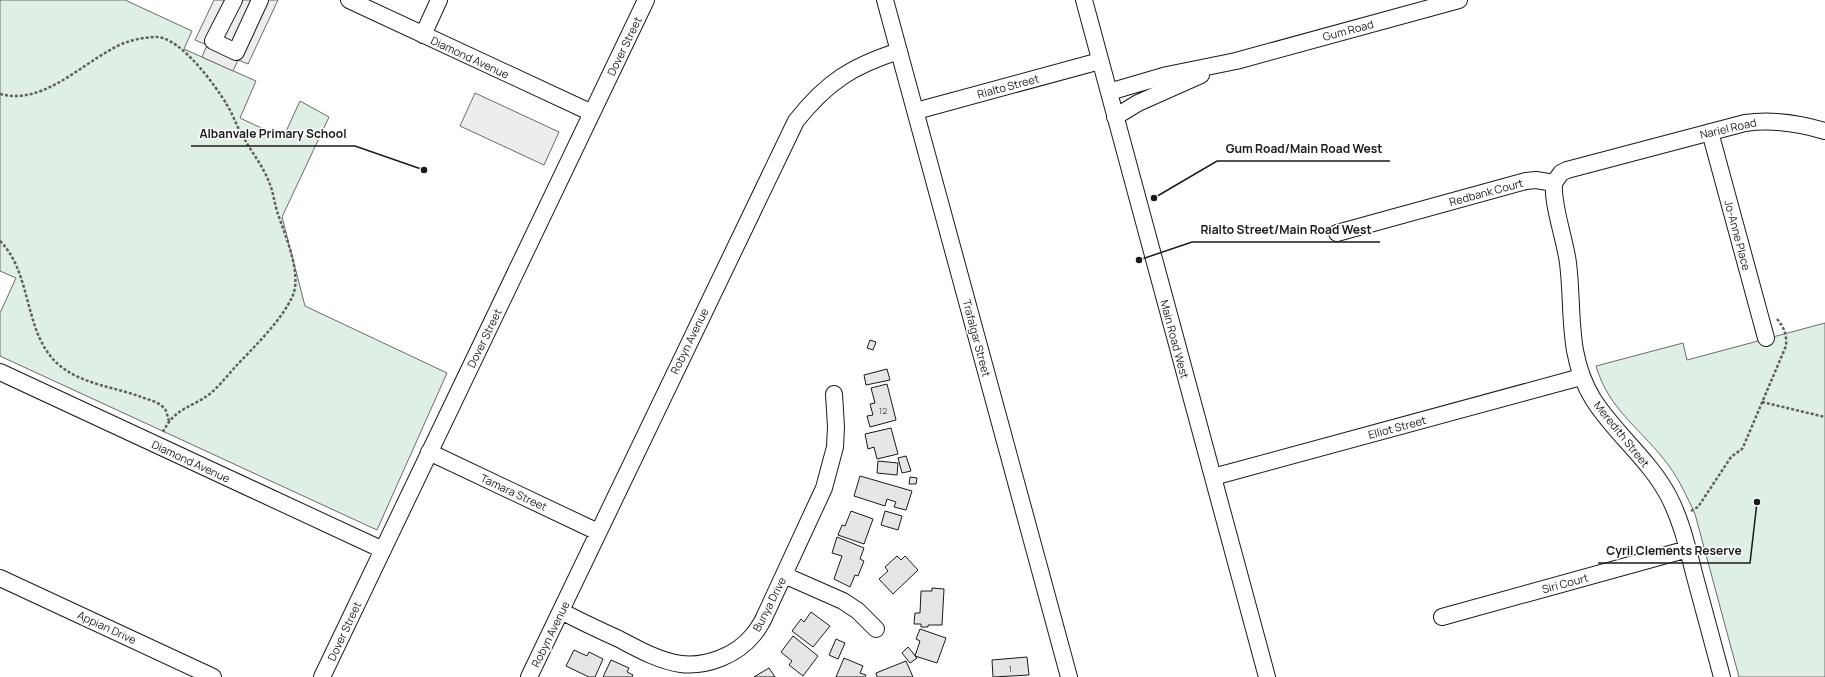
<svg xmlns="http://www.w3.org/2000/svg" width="1825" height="677" viewBox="0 0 1825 677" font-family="Manrope,sans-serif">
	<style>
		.green { fill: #e0efe3; stroke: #6a6a6a }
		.parking { fill: #ededed; stroke: #6a6a6a }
		.building { fill: #e6e6e6; stroke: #1a1a1a }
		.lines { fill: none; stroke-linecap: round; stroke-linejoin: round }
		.minor-casing { stroke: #1a1a1a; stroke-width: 18 }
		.path { stroke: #5f5f5f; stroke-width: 2.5; stroke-dasharray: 3 2; stroke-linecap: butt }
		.minor { stroke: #fff; stroke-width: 16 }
		.labels { text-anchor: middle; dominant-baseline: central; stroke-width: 3; stroke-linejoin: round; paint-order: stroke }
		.number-label { font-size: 9px; fill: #4d4d4d }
		.street-label { font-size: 11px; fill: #1a1a1a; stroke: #fff }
		.leader { fill: none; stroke: #1a1a1a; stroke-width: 1.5 }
		.callout-dot { fill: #1a1a1a; stroke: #fff; stroke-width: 1.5 }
		.callout-label { font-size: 12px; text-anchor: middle; font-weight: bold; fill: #1a1a1a; stroke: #fff; stroke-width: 3; stroke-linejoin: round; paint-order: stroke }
	</style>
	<rect width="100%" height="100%" fill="#fff"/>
	<!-- green -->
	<path class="green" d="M0 0H125L192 31 184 49 256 81 240 118 283 138 300 101 329 117 282 217 305 306 447 373 377 530 0 356V313L16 278 0 271Z
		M1825 323V677H1739L1695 514C1687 497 1680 481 1669 466 1643 430 1609 411 1596 366L1683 343 1687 360Z"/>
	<!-- parking -->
	<path class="parking" d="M214 0H278L248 64 238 60 233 71 202 57 207 45 195 40Z
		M475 93 559 132 544 165 460 126Z"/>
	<!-- building -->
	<path class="building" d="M870 340 876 342 873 350 867 348Z
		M887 369 890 380 866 385 864 375Z
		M887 384 896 420 870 427 867 416 873 415 870 404 875 403 871 388Z
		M891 428 898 454 877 459 874 447 868 449 865 434Z
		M906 456 911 471 902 473 898 458Z
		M878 461 898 463 897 475 877 473Z
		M860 476 912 491 906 510 894 507 896 502 887 499 885 506 854 496Z
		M910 477 917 478 916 484H909Z
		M851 511 873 519 864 544 838 535 842 525 845 526Z
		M885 511 902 516 898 530 881 525Z
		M837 537 864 548 860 559 864 561 858 576 855 575 850 587 834 579 842 556 832 553Z
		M897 556 901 560 905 556 918 570 893 594 879 579 888 571 885 567Z
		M932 588 944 589 942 625H928V627H921V624H914L915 613H920L921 591H932Z
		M811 612 830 626 813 647 792 631 801 619 804 622Z
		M920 629 946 638 937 663 915 656 920 641 916 639Z
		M793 636 818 656 803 676 789 665 792 661 781 652Z
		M836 639 845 643 838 659 829 655Z
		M908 647 917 658 910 663 902 653Z
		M574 650 587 656 589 652 603 659 595 677H589L566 666Z
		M1027 657 1029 675 993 677 992 660Z
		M844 658 863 666 860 673 866 675 865 677H836Z
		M611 660 629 668 627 672 633 675 632 677H603Z
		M906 661 913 677H877L876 673Z
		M769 668 775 677H754Z"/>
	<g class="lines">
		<defs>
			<path id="minor" d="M234 0 213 41 236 52 260 0
				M349 0 592 113
				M885 0 1069 677
				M1084 0 1267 677
				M423 35 439 0
				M1109 92 1167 75 1236 61 1459 0
				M916 111 1100 61
				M1115 117 1138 103 1201 75
				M1710 132 1766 338
				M1554 183C1552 205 1565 239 1568 263 1574 311 1566 355 1593 399 1615 434 1650 460 1669 497 1682 522 1688 550 1695 577 1704 611 1713 644 1722 677
				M1337 233 1526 181 1536 180 1554 183 1561 173 1567 170 1745 123C1773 119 1798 123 1825 131
				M0 372 383 550
				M429 452 598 532
				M1213 477 1581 377
				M784 575 843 601 858 611 876 629
				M0 578 213 677
				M561 611C580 621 599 630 619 639 638 649 659 661 681 664 707 667 737 655 753 635 757 631 760 625 763 620L824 488 835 447 836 427 834 394
				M1442 617 1688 549
				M322 677 646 0
				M529 677 796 121C827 82 852 66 899 51"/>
		</defs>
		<!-- minor casing -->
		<use href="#minor" class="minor-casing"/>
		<!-- path -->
		<path class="path" d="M0 94C42 105 78 67 112 49 125 41 142 37 157 37 181 38 216 86 227 105 234 116 237 128 244 138 252 153 263 166 269 182 273 191 274 201 277 211 284 234 302 271 293 295 283 319 254 347 236 366 228 375 220 385 211 393 192 408 175 407 163 432
			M0 241C33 274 23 334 59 365 83 385 116 387 144 398 150 400 158 402 163 407 167 410 167 416 169 421
			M1762 402 1825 417
			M1691 511 1698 507 1731 457 1742 449 1744 445 1786 346C1787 335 1784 327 1777 319"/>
		<!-- minor -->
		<use href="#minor" class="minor"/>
	</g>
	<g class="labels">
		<!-- number labels -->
		<g class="number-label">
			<text x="883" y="410">12</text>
			<text x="1010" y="668">1</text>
		</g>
		<!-- street labels -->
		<g class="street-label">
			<text transform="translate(1348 30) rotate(-15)">Gum Road</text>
			<text transform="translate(624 46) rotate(-64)">Dover Street</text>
			<text transform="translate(470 57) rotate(25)">Diamond Avenue</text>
			<text transform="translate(1008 86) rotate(-15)">Rialto Street</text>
			<text transform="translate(1728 128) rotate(-13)">Nariel Road</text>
			<text transform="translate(1486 192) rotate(-15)">Redbank Court</text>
			<text transform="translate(1738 235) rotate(75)">Jo-Anne Place</text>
			<text transform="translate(484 338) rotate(-64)">Dover Street</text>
			<text transform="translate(977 338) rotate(75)">Trafalgar Street</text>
			<text transform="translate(1175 339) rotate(75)">Main Road West</text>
			<text transform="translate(689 341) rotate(-64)">Robyn Avenue</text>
			<text transform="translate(1397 427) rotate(-15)">Elliot Street</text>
			<text transform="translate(1622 434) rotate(51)">Meredith Street</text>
			<text transform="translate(191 461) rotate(25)">Diamond Avenue</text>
			<text transform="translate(514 492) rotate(25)">Tamara Street</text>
			<text transform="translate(1565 583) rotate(-15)">Siri Court</text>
			<text transform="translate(769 604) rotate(-63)">Bunya Drive</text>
			<text transform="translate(107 627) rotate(25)">Appian Drive</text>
			<text transform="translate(344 631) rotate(-65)">Dover Street</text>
			<text transform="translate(550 634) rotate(-64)">Robyn Avenue</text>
		</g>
	</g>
	<!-- callouts -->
	<path class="leader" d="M424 170L355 146H191M1154 198L1217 161H1390M1139 260L1192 242H1380M1757 502L1750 563H1598"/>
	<g class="callout-dot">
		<circle cx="424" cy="170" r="4"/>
		<circle cx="1154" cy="198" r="4"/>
		<circle cx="1139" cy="260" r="4"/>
		<circle cx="1757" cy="502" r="4"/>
	</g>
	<g class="callout-label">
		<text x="273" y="138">Albanvale Primary School</text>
		<text x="1304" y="153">Gum Road/Main Road West</text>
		<text x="1286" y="234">Rialto Street/Main Road West</text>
		<text x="1674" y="555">Cyril Clements Reserve</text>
	</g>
</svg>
